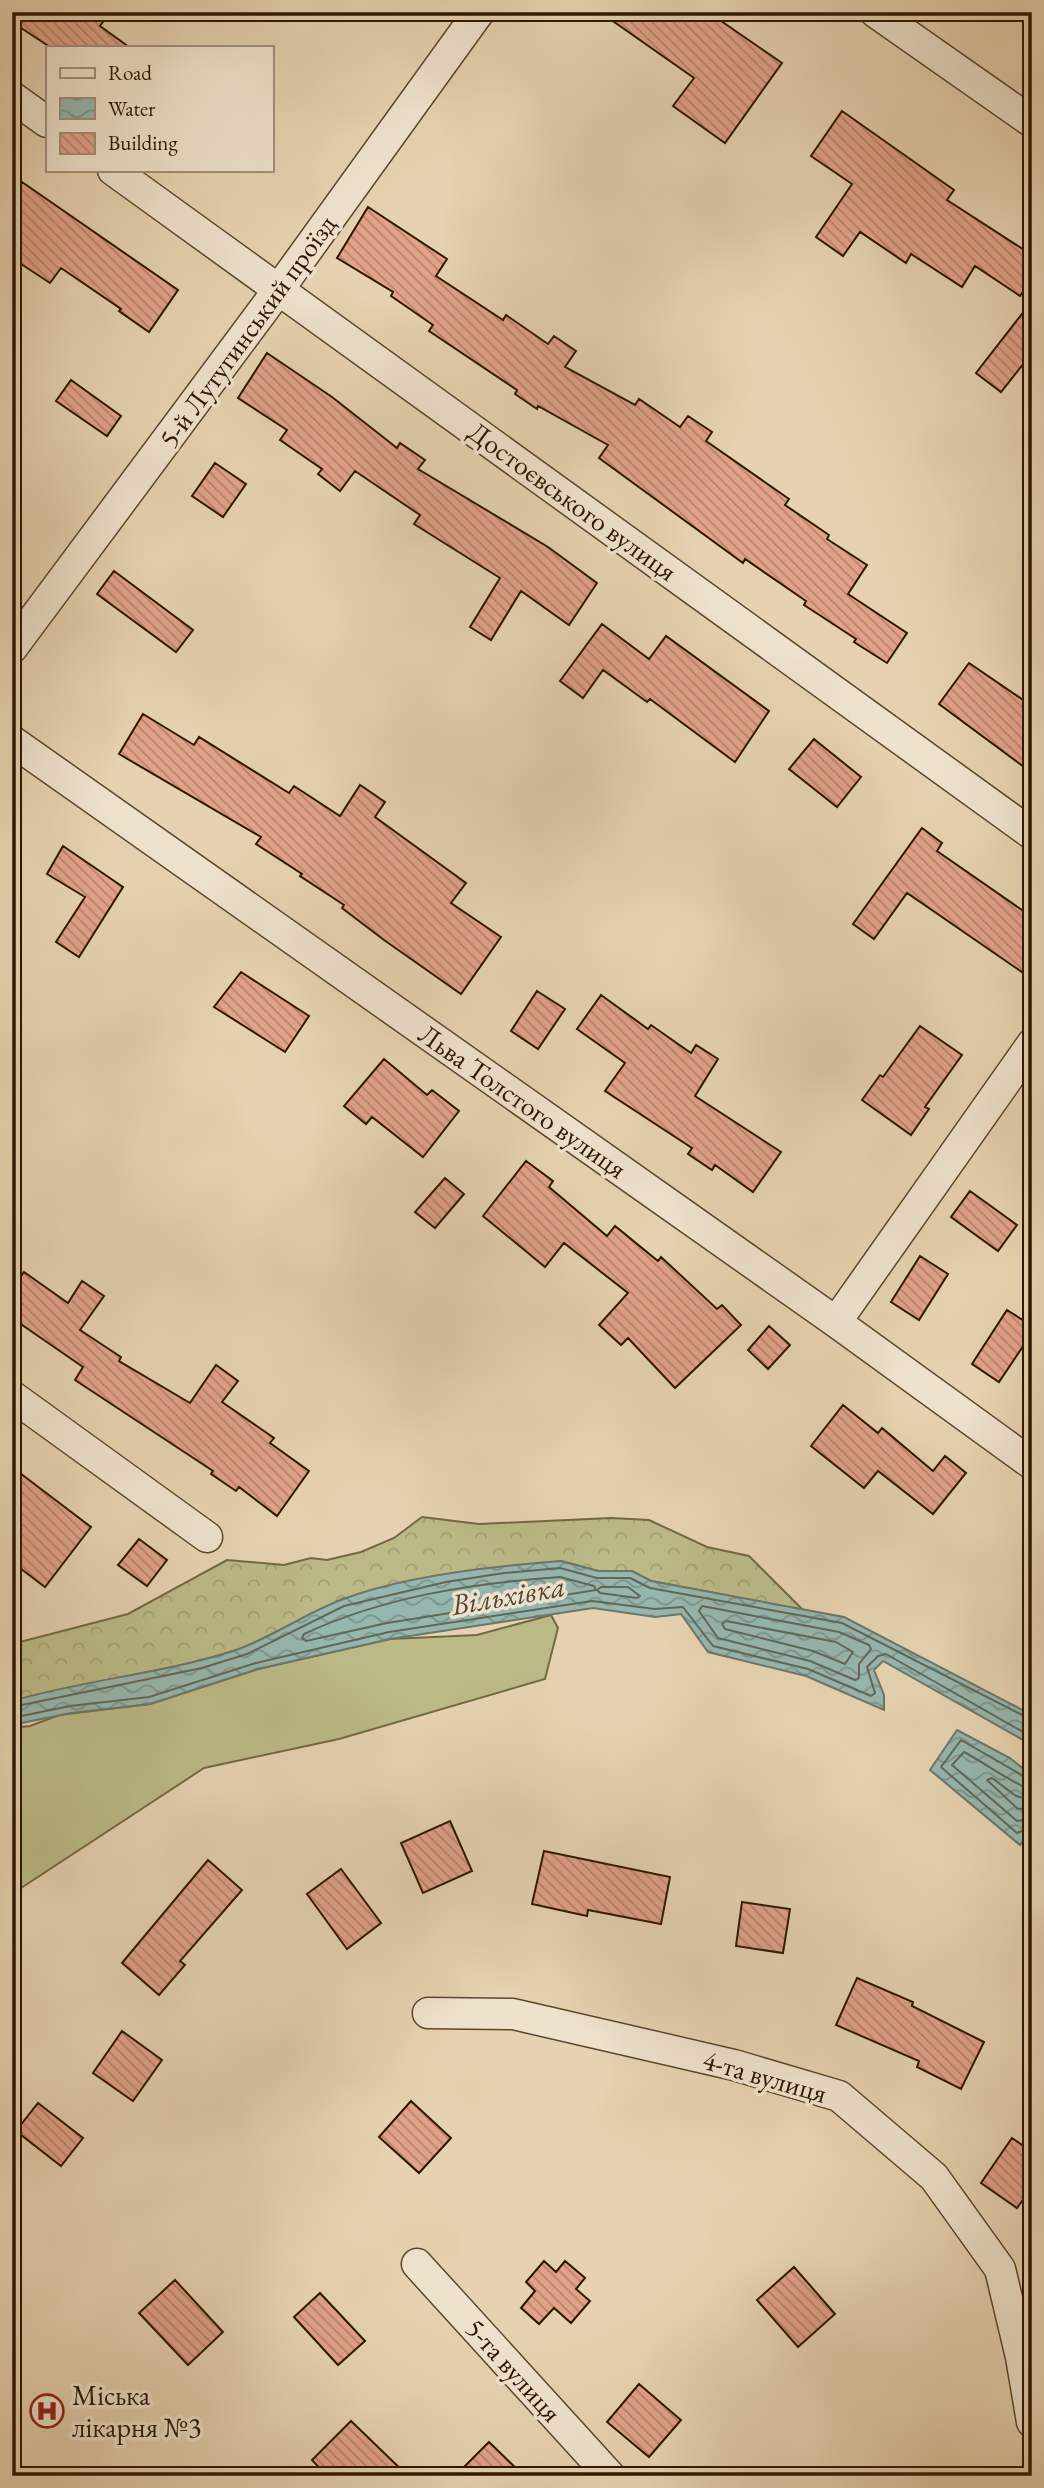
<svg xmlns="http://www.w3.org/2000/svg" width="1044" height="2488" viewBox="0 0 1044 2488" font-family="'EB Garamond',serif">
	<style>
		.grass { fill: #bbba87; stroke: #746844; stroke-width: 2 }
		.forest { fill: url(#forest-crowns); stroke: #746844; stroke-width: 2 }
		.water { fill: url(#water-waves); stroke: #6c7769; stroke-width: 2 }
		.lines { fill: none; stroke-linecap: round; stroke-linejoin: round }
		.shore { stroke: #626758; stroke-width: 2 }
		.building { fill: url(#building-back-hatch); stroke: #2e1700; stroke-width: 2 }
		.minor-casing { stroke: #5c462c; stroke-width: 33 }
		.minor { stroke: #efe2cc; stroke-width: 30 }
		.labels { text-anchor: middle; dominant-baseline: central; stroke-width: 7; stroke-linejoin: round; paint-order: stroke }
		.street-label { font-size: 28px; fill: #2e1700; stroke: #efe2cc }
		.poi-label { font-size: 28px; fill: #2e1700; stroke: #efe2cc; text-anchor: start }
		.water-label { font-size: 30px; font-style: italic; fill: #4d4735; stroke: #efe2cc }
	</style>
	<defs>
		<pattern id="forest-crowns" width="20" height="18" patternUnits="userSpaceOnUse" patternTransform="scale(1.75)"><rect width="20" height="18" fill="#bbba87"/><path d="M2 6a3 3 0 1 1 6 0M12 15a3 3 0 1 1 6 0" fill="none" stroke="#a19f73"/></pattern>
		<pattern id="water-waves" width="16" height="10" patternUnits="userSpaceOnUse" patternTransform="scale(1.75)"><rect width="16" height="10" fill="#96b7af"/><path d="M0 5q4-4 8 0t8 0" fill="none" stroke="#7b948c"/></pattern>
		<pattern id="building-back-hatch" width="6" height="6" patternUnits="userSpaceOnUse" patternTransform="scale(1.75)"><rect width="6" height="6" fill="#e1a288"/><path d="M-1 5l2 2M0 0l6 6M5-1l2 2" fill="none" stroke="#b7836d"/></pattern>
	</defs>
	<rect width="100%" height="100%" fill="#e6d2b0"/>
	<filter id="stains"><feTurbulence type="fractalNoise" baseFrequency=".00286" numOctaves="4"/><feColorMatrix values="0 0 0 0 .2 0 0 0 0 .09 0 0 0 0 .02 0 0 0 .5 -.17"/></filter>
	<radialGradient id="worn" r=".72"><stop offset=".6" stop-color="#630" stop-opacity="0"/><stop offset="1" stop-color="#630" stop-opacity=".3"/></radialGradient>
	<!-- grass -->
	<path class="grass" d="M551 1615 558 1628 545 1679 339 1739 204 1768 12 1894V1728L30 1726 59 1715 150 1704 258 1669 390 1639 477 1635Z"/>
	<!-- forest -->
	<path class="forest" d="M422 1517 479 1524 611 1518 649 1520 707 1547 749 1556 803 1610 651 1581 632 1571H598L561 1561 445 1575 342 1599 243 1648 200 1661 12 1701V1644L128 1614 227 1560 284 1565 311 1558 327 1560 361 1552 394 1538Z"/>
	<!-- water -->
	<path class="water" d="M561 1561 598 1571H632L651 1581 844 1617 1032 1715V1745L883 1661 874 1670 884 1695V1710L806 1676 708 1652 681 1614 655 1617 593 1608 390 1639 258 1669 150 1704 71 1713 12 1725V1701C84 1680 159 1674 230 1652 269 1640 303 1614 341 1600 402 1576 495 1566 561 1561Z
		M957 1730 1010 1758 1032 1776V1831L1020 1845 930 1770Z"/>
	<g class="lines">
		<!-- shore -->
		<path class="shore" d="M560 1577 594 1586 596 1590 387 1623 306 1641 302 1638 304 1634C383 1597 473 1583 560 1577Z
			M601 1587H628L640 1596 637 1598 600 1593 597 1590Z
			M702 1606 839 1632 869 1645 871 1649 859 1664V1678L855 1680 810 1661 718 1638 699 1611Z
			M726 1621 836 1642 853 1652 845 1664 813 1651 725 1629 722 1624Z
			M12 1707 202 1668 247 1654 344 1606 446 1582 504 1573 560 1568 597 1578H630L650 1588 842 1623 1032 1720
			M12 1718 70 1706 149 1697 256 1663 389 1632 592 1601 655 1609 683 1607 713 1646 808 1669 871 1696 875 1693 867 1667 878 1656 886 1654 1032 1737
			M1032 1781 961 1740 941 1767 1017 1833 1032 1827
			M1032 1790C1022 1789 978 1759 964 1752L952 1765 1017 1821 1032 1819
			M1032 1800 1016 1796 992 1778 987 1780 1018 1809 1032 1808"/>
	</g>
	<!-- building -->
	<path class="building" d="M12 12H110L100 26 129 47H50L12 22Z
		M600 12H708L782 63 725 143 673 106 694 78Z
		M842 111 954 190 947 200 1032 255V278L1020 296 975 266 962 287 911 254 906 263 860 232 843 256 816 237 852 184 811 156Z
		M22 182 178 290 149 332 119 311 121 309 61 268 50 283 12 258V196Z
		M368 207 447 259 436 276 503 320 506 315 548 344 554 336 576 351 565 367 635 405 639 399 680 427 688 416 712 432 706 441 789 499 785 505 829 535 827 539 867 565 848 594 907 633 887 663 854 642 856 639 804 605 806 601 745 559 743 563 599 458 608 445 538 406 537 409 515 394 517 390 429 331 433 325 391 296 393 292 337 258Z
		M1032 301V353L1001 392 976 373Z
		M267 353 332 397 397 448 400 443 425 460 418 469 548 547 597 583 569 625 521 591 491 640 470 627 500 578 414 524 420 515 355 471 340 491 318 474 322 469 280 440 287 430 238 398Z
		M71 380 121 416 107 436 56 401Z
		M215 463 246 484 223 517 192 496Z
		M114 571 193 630 176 652 97 594Z
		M602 624 649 659 666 636 769 711 735 762 650 699 647 702 603 670 583 698 560 681Z
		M969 663 1032 706V773L939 704Z
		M143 714 194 745 199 737 289 793 294 786 340 816 360 785 385 802 375 817 466 883 451 903 501 937 461 994 384 940 342 908 344 905 300 876 302 874 256 844 261 837 119 754Z
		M814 739 861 777 837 807 789 769Z
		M922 828 942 843 937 851 1032 917V979L907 893 874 939 853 924Z
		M63 846 123 887 79 957 56 942 85 897 47 874Z
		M241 972 309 1016 285 1052 214 1007Z
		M537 991 565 1009 538 1049 511 1031Z
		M601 995 648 1029 651 1025 691 1053 696 1045 718 1059 695 1096 781 1152 753 1192 715 1165 712 1170 688 1154 692 1148 605 1091 625 1063 577 1029Z
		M920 1026 962 1055 925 1107 929 1109 911 1135 862 1100 880 1075 883 1077Z
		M384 1059 427 1095 432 1090 459 1111 423 1157 372 1117 366 1124 344 1106Z
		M526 1161 553 1181 549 1187 607 1236 615 1226 658 1261 661 1257 717 1309 722 1305 741 1325 675 1388 628 1338 621 1345 599 1325 628 1293 564 1243 545 1267 483 1216Z
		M445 1178 464 1194 435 1228 415 1212Z
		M970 1191 1017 1225 998 1251 951 1217Z
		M920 1256 948 1274 919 1320 891 1302Z
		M24 1272 68 1303 82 1281 104 1296 80 1330 121 1357 119 1361 190 1403 216 1365 238 1381 222 1402 274 1438 270 1443 309 1471 277 1516 239 1487 236 1491 211 1474 213 1471 75 1380 83 1367 12 1318V1289Z
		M1007 1310 1032 1326V1333L999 1382 972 1364Z
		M769 1326 790 1345 768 1369 748 1350Z
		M843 1405 878 1433 882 1428 933 1471 945 1456 966 1473 933 1514 878 1471 864 1488 811 1446Z
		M12 1467 91 1527 45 1587 12 1562Z
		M139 1539 167 1560 147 1586 118 1565Z
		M450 1821 472 1871 423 1893 401 1843Z
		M544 1851 670 1877 661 1924 588 1910 587 1916 532 1904Z
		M208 1860 242 1890 180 1961 185 1965 159 1995 122 1963Z
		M341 1869 381 1923 347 1949 307 1894Z
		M742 1902 790 1909 783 1953 736 1946Z
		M857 1978 913 2002 912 2006 984 2042 961 2089 917 2067 919 2061 836 2025Z
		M122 2031 162 2060 133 2101 93 2073Z
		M411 2101 451 2138 419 2173 379 2137Z
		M38 2103 83 2138 61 2166 16 2131Z
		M1012 2138 1032 2152V2187L1017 2208 981 2183Z
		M544 2261 556 2272 565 2261 585 2278 576 2289 590 2301 571 2323 554 2308 539 2324 521 2308 535 2291 526 2282Z
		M794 2267 835 2314 798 2347 757 2300Z
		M175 2280 223 2332 188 2365 139 2313Z
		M320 2293 365 2341 338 2365 294 2317Z
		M639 2384 681 2420 649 2457 607 2422Z
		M351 2421 408 2476H327L312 2460Z
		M489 2442 524 2476H455Z"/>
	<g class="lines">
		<defs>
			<path id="minor" d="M875 12 1032 122
				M12 97 47 122
				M113 170 1032 834
				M12 648 279 289 479 12
				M12 741 836 1322 1032 1464
				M836 1322 1032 1044
				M12 1396 207 1537
				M428 2013 513 2014 734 2065 839 2096 934 2177 1000 2269 1021 2357 1032 2422
				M417 2264 610 2476"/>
		</defs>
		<!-- minor casing -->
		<use href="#minor" class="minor-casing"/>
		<!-- minor -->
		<use href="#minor" class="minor"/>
	</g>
	<!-- icons -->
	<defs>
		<symbol id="hospital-ring" viewBox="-11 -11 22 22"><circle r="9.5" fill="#efe2cc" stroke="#8f2418" stroke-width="1.5"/><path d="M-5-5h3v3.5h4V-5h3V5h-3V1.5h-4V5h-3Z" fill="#8f2418"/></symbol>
	</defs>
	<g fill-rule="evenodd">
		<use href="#hospital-ring" x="28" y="2392" width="38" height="38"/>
	</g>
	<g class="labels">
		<!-- street labels -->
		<g class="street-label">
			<text transform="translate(247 331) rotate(-54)">5-й Лутугинський проїзд</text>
			<text transform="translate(573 501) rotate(36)">Достоєвського вулиця</text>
			<text transform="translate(523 1101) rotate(35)">Льва Толстого вулиця</text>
			<text transform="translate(765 2076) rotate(16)">4-та вулиця</text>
			<text transform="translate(514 2370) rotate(48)">5-та вулиця</text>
		</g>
		<!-- poi labels -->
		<g class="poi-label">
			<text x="72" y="2395">Міська<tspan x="72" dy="32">лікарня №3</tspan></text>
		</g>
		<!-- water labels -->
		<g class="water-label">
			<text transform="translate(508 1595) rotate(-10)">Вільхівка</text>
		</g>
	</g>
	<!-- margin -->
	<rect width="1044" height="2488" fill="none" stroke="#e6d2b0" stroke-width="42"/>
	<rect x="14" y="14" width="1016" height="2460" fill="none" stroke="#2e1700" stroke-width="3.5"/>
	<rect x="21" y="21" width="1002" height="2446" fill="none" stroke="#2e1700" stroke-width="2"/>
	<!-- legend -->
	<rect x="46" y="46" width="228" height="126" fill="#efe2cc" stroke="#a2917a" stroke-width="2"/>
	<rect x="60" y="68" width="35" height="10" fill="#efe2cc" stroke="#a2917a" stroke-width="2"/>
	<text x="108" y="80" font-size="21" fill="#2e1700">Road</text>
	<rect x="60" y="98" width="35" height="21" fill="url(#water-waves)" stroke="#a2917a" stroke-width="2"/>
	<text x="108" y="116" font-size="21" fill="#2e1700">Water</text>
	<rect x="60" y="133" width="35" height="21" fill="url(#building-back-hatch)" stroke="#a2917a" stroke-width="2"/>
	<text x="108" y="150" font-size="21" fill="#2e1700">Building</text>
	<rect width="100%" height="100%" filter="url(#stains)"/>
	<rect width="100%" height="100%" fill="url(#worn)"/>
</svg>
